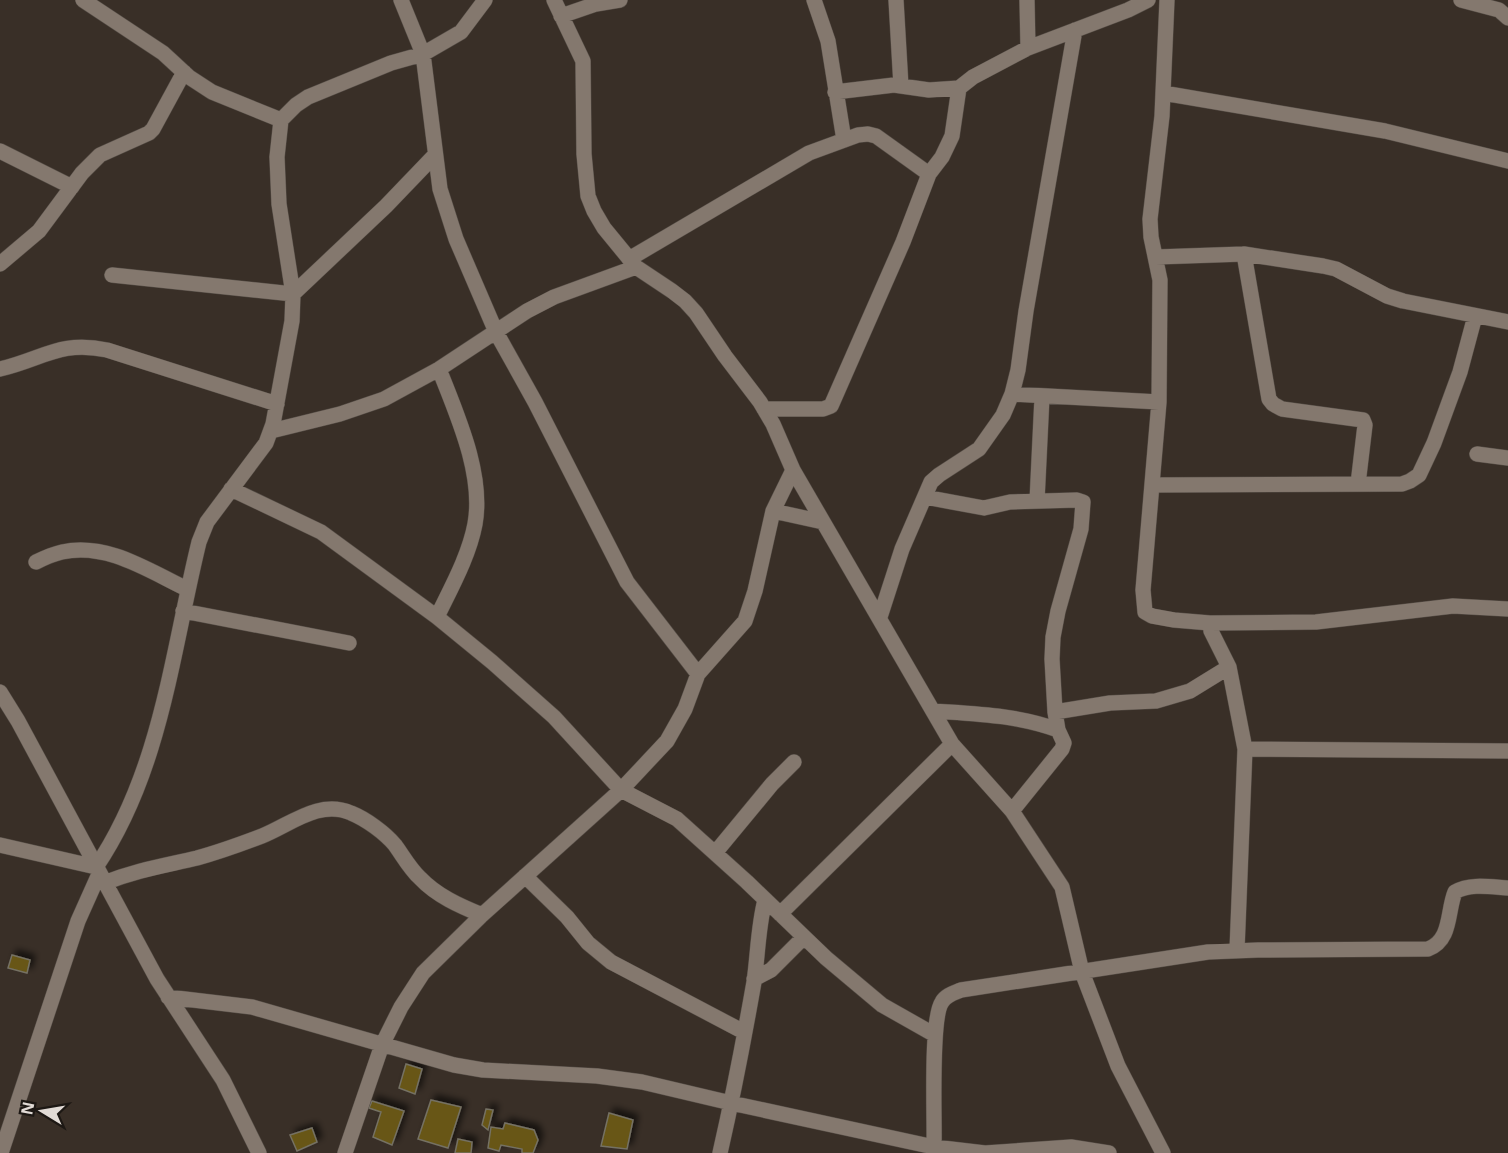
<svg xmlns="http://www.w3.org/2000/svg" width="1508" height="1153" viewBox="0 0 1508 1153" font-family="'Open Sans',sans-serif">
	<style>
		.building { fill: #675613; stroke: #757163; stroke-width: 1.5; filter: url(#shadow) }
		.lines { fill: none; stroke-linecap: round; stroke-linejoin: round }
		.street-casing { stroke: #564e47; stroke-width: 16 }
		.street { stroke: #84786e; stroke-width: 15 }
	</style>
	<defs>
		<filter id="shadow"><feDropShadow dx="5" dy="-5" stdDeviation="3" flood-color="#0009"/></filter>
	</defs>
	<rect width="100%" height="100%" fill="#392f27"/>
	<!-- building -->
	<path class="building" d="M12 955 30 960 27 973 8 968Z
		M406 1064 422 1069 415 1094 399 1088Z
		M431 1100 461 1107 448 1148 418 1139Z
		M372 1101 404 1111 392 1145 373 1137 381 1112 369 1108Z
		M486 1109 493 1110 488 1130 482 1125Z
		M609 1113 633 1120 627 1149 601 1146Z
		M505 1123 534 1130 538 1140 533 1153H522V1149L501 1145 499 1151 488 1148 491 1127 503 1129Z
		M312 1128 317 1142 297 1151 290 1135Z
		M458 1139 472 1142 471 1153H455Z"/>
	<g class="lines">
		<defs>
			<path id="street" d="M83 0 163 53 189 77 212 92 281 120
				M401 0 423 54 440 189 456 239 496 332 535 402 627 582 698 674
				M554 0 583 61 584 154 588 196 594 211 604 228 636 267 672 291 685 301 696 313 725 356 760 402 773 424 793 470 952 744 1012 811 1062 887 1082 972 1118 1066 1163 1153
				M814 0 828 41 844 140
				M896 0 901 86
				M1027 0 1028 48
				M1167 0 1162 116 1150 219 1151 237 1160 280 1159 402 1143 590 1145 612 1152 616 1174 620 1210 623 1316 622 1453 606 1508 609
				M1461 0 1499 10 1508 18
				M561 16 596 4 620 0
				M835 92 894 85 929 90 959 88 973 77 1028 48 1128 10 1148 0
				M1163 93 1385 131 1508 161
				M0 151 72 187
				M1244 254 1269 399 1273 404 1282 409 1363 420 1365 425 1358 484
				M1156 257 1244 254 1323 266 1336 269 1387 296 1403 301 1508 322
				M629 259 809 153 858 135 868 134 876 136 929 174
				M0 264 39 231 82 173 100 155 149 133 153 129 184 72
				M112 275 293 294 386 206 434 156
				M0 369C43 359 60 340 107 350L277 404
				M1012 394 1159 402
				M764 409H823L831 406 903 242 929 174 942 157 952 136 959 88
				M271 431 340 414 384 399 439 369 527 311 554 297 636 267
				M1477 454 1508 458
				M1153 485 1402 484 1410 481 1419 475 1434 443 1460 372 1475 316
				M231 489 321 532 437 617 492 662 554 717 621 790 677 819 747 882 826 958 882 1005 935 1035
				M925 497 984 508 1010 502 1077 500 1083 502 1081 529 1058 611 1053 637 1052 659 1055 712 1058 730 1064 743 1062 749 1012 811
				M1037 501 1042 397
				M773 511 823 522
				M36 562C44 558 53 554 62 552 107 542 149 571 187 589
				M183 611 349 643
				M437 617C451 588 469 556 475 524 484 474 457 415 439 369
				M880 617 902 549 931 482 939 475 979 449 1003 415 1012 394 1018 370 1026 311 1075 30
				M1210 623 1211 631 1229 667 1245 749 1237 950
				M0 692 18 721 157 979 223 1080 259 1153
				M934 711C977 714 1017 715 1058 730
				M1055 712 1110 703 1156 701 1190 691 1229 667
				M1245 749 1508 751
				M0 845 96 867C161 771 172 652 199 542L207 522 266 443 273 424 292 321 293 294 279 204 277 157 281 120 296 105 308 97 391 63 423 54 461 32 485 0
				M715 853 772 784 794 762
				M525 876 567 917 588 943 611 962 744 1032
				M104 883C137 870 163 866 197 858 219 852 241 844 262 836 290 825 319 799 351 813 366 819 385 833 395 845 403 856 410 869 420 878 437 896 460 906 482 915
				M780 914 952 744
				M754 979 771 970 804 937
				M168 997 252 1007 454 1065 483 1070 597 1076 642 1082 731 1103 934 1147 985 1153 1071 1147 1109 1153
				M934 1147C935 1121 930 1019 942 1002 946 995 954 993 961 990L1208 952 1258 950 1428 949C1452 940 1447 911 1455 892 1470 883 1491 887 1508 888
				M1 1153 78 921 99 874
				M345 1153 382 1045 401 1007 423 973 482 915 621 790 667 741 685 709 698 674 745 621 755 591 773 511 793 470
				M720 1153C733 1096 744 1039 754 982 758 954 758 927 765 900"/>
		</defs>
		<!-- street casing -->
		<use href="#street" class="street-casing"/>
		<!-- street -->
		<use href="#street" class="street"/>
	</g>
	<!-- north arrow -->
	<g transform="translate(42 1111) rotate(281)" stroke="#1d1814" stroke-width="4.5" paint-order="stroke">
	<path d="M0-4.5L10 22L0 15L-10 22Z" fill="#e2dbd6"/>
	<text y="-9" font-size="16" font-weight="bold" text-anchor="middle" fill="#e2dbd6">N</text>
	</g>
</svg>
